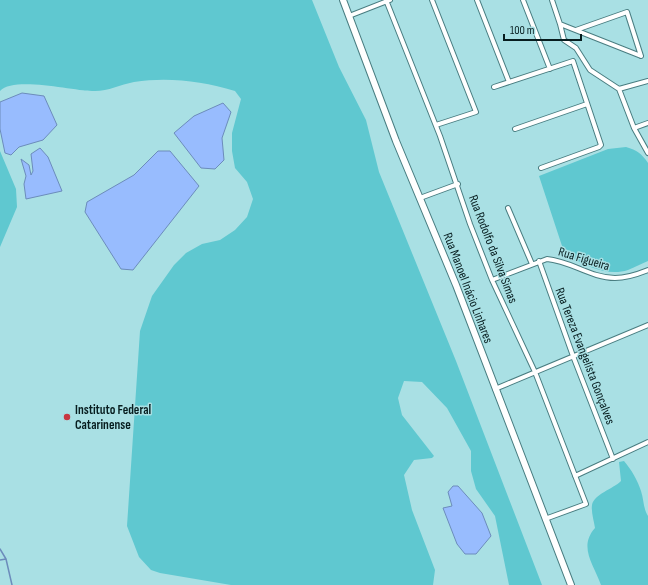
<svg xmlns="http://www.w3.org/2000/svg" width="648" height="585" viewBox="0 0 648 585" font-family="'Sofia Sans Condensed',sans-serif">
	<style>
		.green { fill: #5fc8d0 }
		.water { fill: #98bcfe; stroke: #6c8cbb }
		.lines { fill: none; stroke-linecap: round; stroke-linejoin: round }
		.stream { stroke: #6c8cbb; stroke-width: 1.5 }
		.street-casing { stroke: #497d81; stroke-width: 6 }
		.secondary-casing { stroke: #497d81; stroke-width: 8 }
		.street { stroke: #fff; stroke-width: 4 }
		.secondary { stroke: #fff; stroke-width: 6 }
		.poi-dot { fill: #c73740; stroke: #a9e0e4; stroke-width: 1.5 }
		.labels { text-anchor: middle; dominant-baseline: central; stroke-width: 3; stroke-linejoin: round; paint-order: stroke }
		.street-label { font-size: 13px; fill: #071d1f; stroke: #a9e0e4 }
		.poi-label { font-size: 13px; font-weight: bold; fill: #071d1f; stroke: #a9e0e4; text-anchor: start }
	</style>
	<rect width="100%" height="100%" fill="#a9e0e4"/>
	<!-- green -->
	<path class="green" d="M0 0H312L339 67 366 120 379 172 456 361 542 585H509L495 516 476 489 471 471V451L447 408 422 382 404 381 398 398 402 415 434 456 432 458 414 460 404 475 412 510 435 570 433 585H231L160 573 151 570 139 557 127 526 140 331 152 296 174 265 186 253 202 244 220 240 235 230 247 217 253 199 247 182 235 168 232 151V133L241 99 235 91C202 81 168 77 134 82 119 85 107 92 92 91 73 91 14 76 0 91Z
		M626 147C637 150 642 154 648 163V261C641 264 635 267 628 270 607 277 581 265 564 252L539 176 608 149Z
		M0 151 16 189 17 207 0 247Z
		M624 461C631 469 638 481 641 491 644 500 643 508 648 516V585H601C594 565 578 547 595 528 594 521 591 512 592 505 594 494 613 489 621 481L619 462Z"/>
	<!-- water -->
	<path class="water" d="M22 93 44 96 57 125 43 140 19 147 11 155 5 153 0 129V102Z
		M223 103 231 112 222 138 224 160 215 169 201 168 174 133 194 116Z
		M40 148 48 157 62 191 26 199 24 184 26 176 21 159 29 165 31 175 33 171 31 154Z
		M158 151H170L199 186 133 270 121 269 85 212 87 202 134 175Z
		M453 486H458L482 513 491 536 476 554H465L457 544 443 508 452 506 448 492Z"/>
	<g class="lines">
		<!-- stream -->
		<path class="stream" d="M0 549 6 559 12 585
			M0 560 6 559"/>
		<defs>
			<path id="street" d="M386 0 440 136 470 224 492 280 535 372 586 504 545 519
				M432 0 476 112 436 125
				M477 0 509 82
				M523 0 550 69
				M552 0 560 24 641 56
				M349 16 390 0
				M560 24 564 40 576 48 590 70 619 89 648 81
				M576 30 627 12 641 56
				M494 87 573 61 601 145 599 147 541 168
				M619 89 634 128 648 153
				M634 128 648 123
				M515 129 587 104
				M420 198 458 184
				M508 208 532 264
				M539 261 573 356 613 459
				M492 280 547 259C571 261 591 278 615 278 627 278 638 274 648 270
				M495 389 648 325
				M575 476 648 442"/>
			<path id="secondary" d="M343 0 396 141 456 285 571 585"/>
		</defs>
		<!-- street casing -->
		<use href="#street" class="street-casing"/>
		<!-- secondary casing -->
		<use href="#secondary" class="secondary-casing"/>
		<!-- street -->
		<use href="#street" class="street"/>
		<!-- secondary -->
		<use href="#secondary" class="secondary"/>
	</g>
	<!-- markers -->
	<circle class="poi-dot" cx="67" cy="417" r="4"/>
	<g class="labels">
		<!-- street labels -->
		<g class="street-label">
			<text transform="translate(493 249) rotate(69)">Rua Rodolfo da Silva Simas</text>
			<text transform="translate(584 259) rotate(17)">Rua Figueira</text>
			<text transform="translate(468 288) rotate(69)">Rua Manoel Inácio Linhares</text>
			<text transform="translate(585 356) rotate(69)">Rua Tereza Evangelista Gonçalves</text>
		</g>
		<!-- poi labels -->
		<g class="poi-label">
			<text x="75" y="410">Instituto Federal<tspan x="75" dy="15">Catarinense</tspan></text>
		</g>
	</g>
	<!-- scale -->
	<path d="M504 34v6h77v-6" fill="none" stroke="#071d1f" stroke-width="2"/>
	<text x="510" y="34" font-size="12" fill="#071d1f" stroke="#a9e0e4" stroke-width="3" paint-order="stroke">100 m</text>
</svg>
